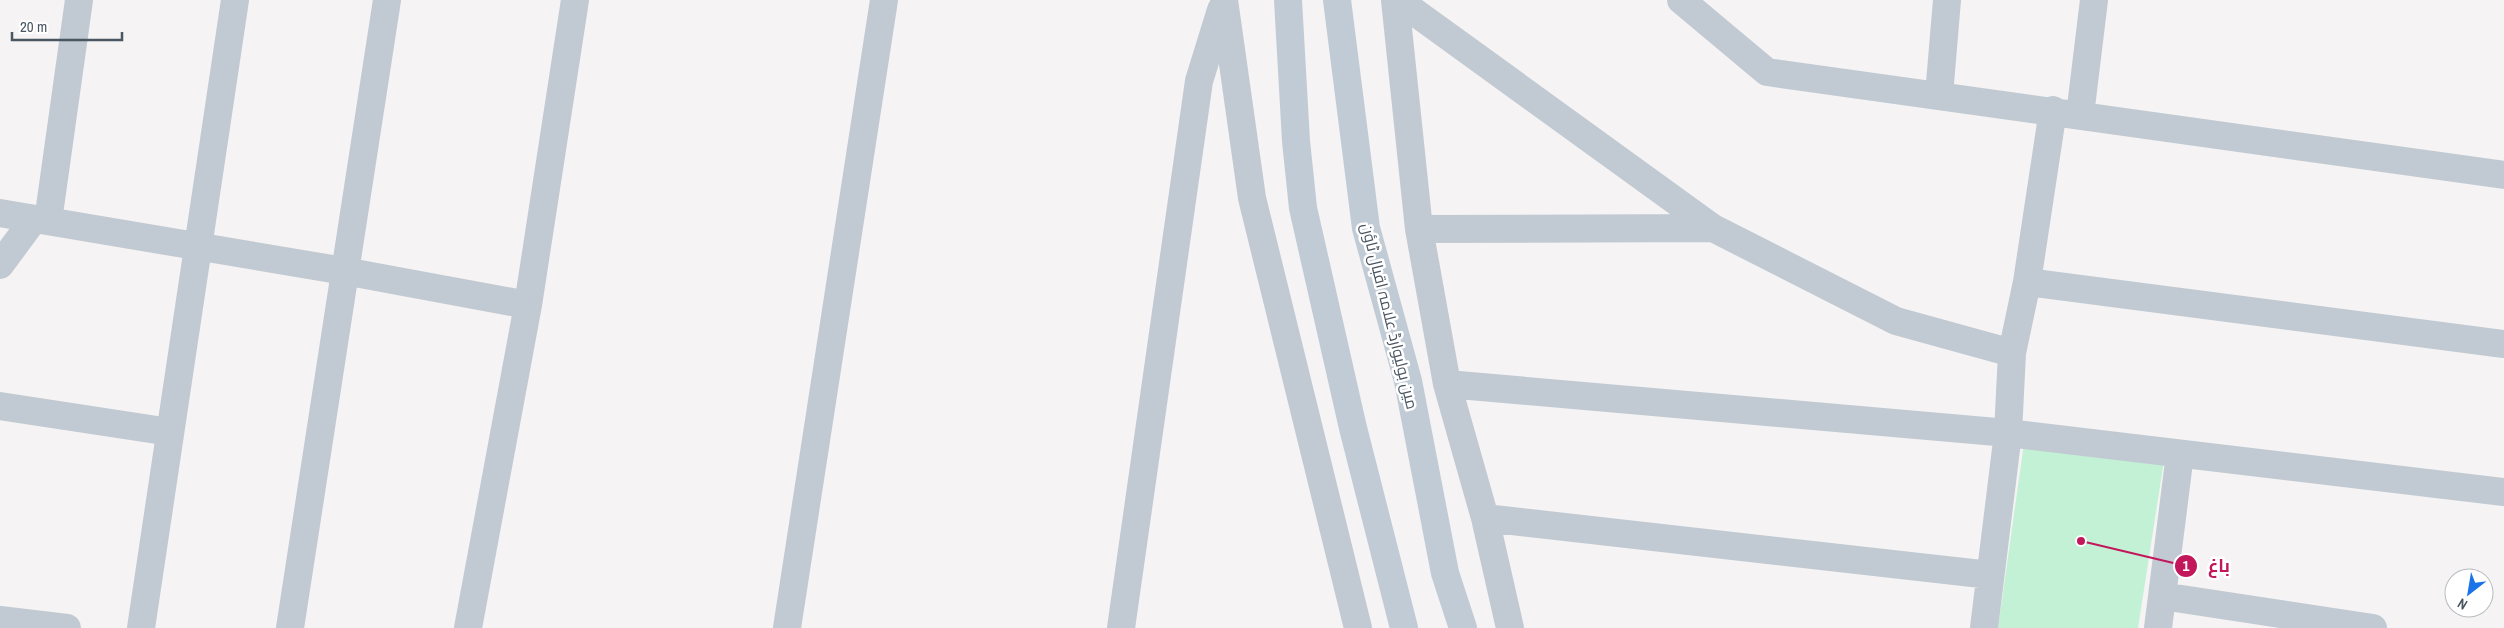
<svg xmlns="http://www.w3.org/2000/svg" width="2504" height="628" viewBox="0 0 2504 628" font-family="'Archivo Narrow',Cairo,sans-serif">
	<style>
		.green { fill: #c3f1d5 }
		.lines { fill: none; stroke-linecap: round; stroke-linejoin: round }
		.street { stroke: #c1cad2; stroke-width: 28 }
		.secondary { stroke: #c1cbd6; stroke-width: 28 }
		.labels { text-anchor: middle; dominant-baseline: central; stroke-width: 5; stroke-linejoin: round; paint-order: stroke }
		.street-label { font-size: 16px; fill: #4a5661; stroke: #fff }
		.leader { fill: none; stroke: #c2185b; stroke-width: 2 }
		.callout-dot { fill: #c2185b; stroke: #fff; stroke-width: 2 }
		.mark-label { font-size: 15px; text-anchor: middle; font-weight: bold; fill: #fff }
		.callout-label { font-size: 18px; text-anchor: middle; font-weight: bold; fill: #c2185b; stroke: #fff; stroke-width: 5; stroke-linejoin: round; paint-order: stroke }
	</style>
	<rect width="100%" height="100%" fill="#f5f3f3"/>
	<!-- green -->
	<path class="green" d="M2025 436 2165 454 2138 628H1998Z"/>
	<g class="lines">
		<!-- street -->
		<path class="street" d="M1224 0 1252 198 1358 628
			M1395 0 1419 229 1447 384 1485 518 1510 628
			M1398 0 1713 228
			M1681 0 1767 72 2504 175
			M1939 95 1947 0
			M2080 115 2094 0
			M0 213 344 271 528 305
			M48 221 79 0
			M1419 229 1713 228 1896 321 2012 353 2008 433 1984 628
			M0 265 34 219
			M2027 282 2504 344
			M2012 353 2027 282 2053 110
			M1447 384 2008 433 2504 492
			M0 406 170 432
			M1485 518 1990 575
			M2162 596 2373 628
			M0 620 67 628
			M141 628 235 0
			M290 628 387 0
			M468 628 528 305 575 0
			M787 628 884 0
			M1121 628 1199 81 1221 10
			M2158 628 2180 454"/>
		<!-- secondary -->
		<path class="secondary" d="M1288 0 1296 141 1303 208 1353 428 1404 628
			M1337 0 1366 228 1408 381 1445 573 1463 628"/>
	</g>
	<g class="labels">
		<!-- street labels -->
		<g class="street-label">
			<text transform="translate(1390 316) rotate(76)">مین بولیوارڈ علامہ اقبال ٹاؤن</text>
		</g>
	</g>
	<!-- callouts -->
	<path class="leader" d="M2081 541L2186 566"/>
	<g class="callout-dot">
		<circle cx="2081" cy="541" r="5"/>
		<circle cx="2186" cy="566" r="12"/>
	</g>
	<g class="mark-label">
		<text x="2186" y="571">1</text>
	</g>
	<g class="callout-label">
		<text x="2219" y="572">باغ</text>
	</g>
	<!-- north arrow -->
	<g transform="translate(2469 593) rotate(211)"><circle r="24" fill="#ffffff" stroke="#b7bbc0"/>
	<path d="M0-4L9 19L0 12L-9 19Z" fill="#1a73e8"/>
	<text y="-8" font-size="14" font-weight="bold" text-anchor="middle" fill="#4a5661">N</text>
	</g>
	<!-- scale -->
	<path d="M12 32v8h110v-8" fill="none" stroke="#4a5661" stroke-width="2.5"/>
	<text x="20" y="32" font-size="15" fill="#4a5661" stroke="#ffffff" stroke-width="4" paint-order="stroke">20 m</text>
</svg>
